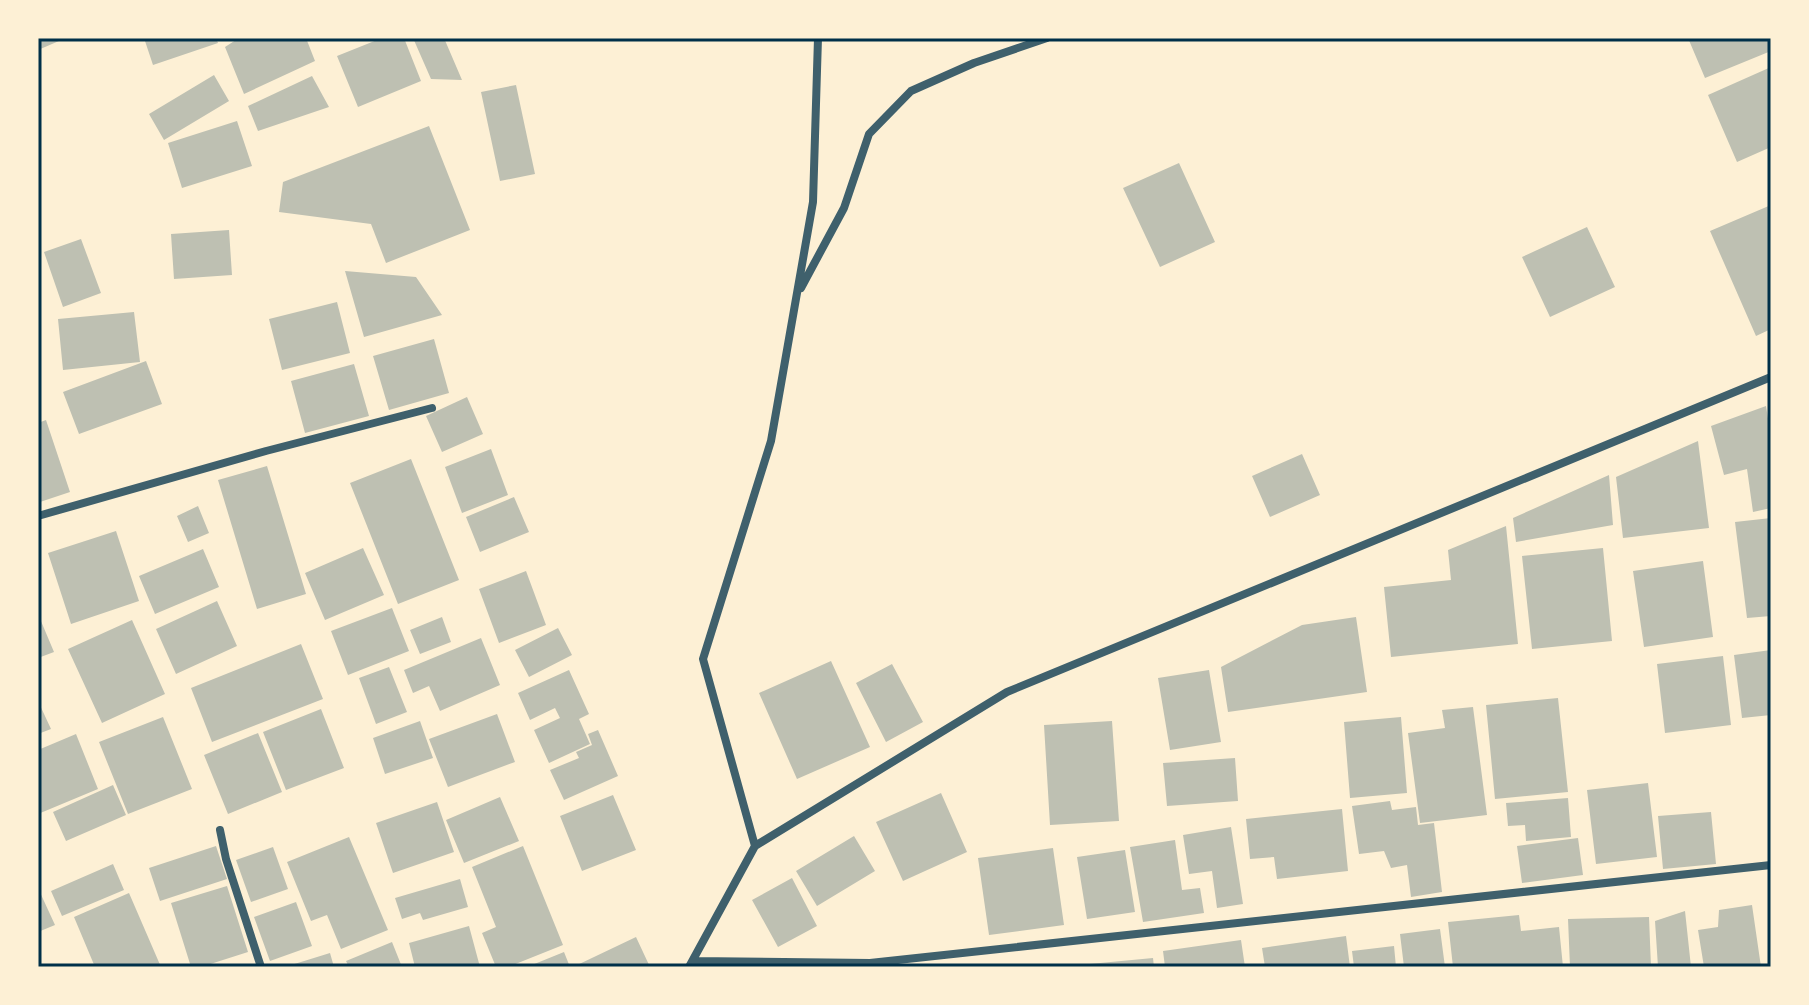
<svg xmlns="http://www.w3.org/2000/svg" width="1809" height="1005" viewBox="0 0 1809 1005" font-family="'IBM Plex Sans',sans-serif">
	<style>
		.building { fill: #bec0b2 }
		.lines { fill: none; stroke-linecap: round; stroke-linejoin: round }
		.minor { stroke: #3f606c; stroke-width: 8 }
		.neatline { fill: none; stroke: #003049; stroke-width: 3 }
	</style>
	<rect width="100%" height="100%" fill="#fdf0d5"/>
	<!-- building -->
	<path class="building" d="M38 38H58L59 41 38 50Z
		M144 38H216L218 43 153 65Z
		M239 38H306L315 61 244 94 225 47Z
		M382 38H404L421 81 358 107 337 56Z
		M413 38H444L462 80 431 79Z
		M1688 38H1771V51L1705 78Z
		M1771 67V147L1737 162 1708 95Z
		M214 75 229 101 164 140 149 114Z
		M312 76 329 107 258 131 248 106Z
		M516 85 535 174 500 181 481 92Z
		M237 121 252 166 182 188 168 143Z
		M429 126 470 230 386 263 371 224 279 212 283 182Z
		M1179 163 1215 242 1160 267 1123 188Z
		M1771 205V329L1756 336 1710 231Z
		M1587 227 1615 287 1550 317 1522 257Z
		M229 230 232 275 174 279 171 234Z
		M81 239 101 293 63 307 44 252Z
		M345 271 416 277 442 315 364 337Z
		M337 302 350 353 282 370 269 319Z
		M134 312 140 362 63 370 58 319Z
		M434 339 449 393 389 410 373 356Z
		M146 361 162 404 79 434 63 392Z
		M354 364 369 416 305 433 291 381Z
		M467 397 483 434 442 452 426 416Z
		M1766 406 1771 437V508L1753 512 1747 469 1724 475 1711 426Z
		M46 420 70 492 40 502 38 495V423Z
		M1698 441 1709 528 1623 538 1616 477Z
		M491 449 508 495 462 513 445 467Z
		M1302 454 1320 495 1270 517 1252 476Z
		M411 459 459 580 398 604 350 483Z
		M267 466 306 594 257 609 218 480Z
		M1609 475 1613 525 1516 542 1513 518Z
		M514 497 529 532 480 552 466 517Z
		M198 506 209 533 188 542 177 516Z
		M1771 518V616L1747 618 1735 522Z
		M1506 526 1518 644 1391 657 1384 587 1451 580 1448 550Z
		M116 531 139 601 71 624 48 553Z
		M363 548 384 595 325 620 305 573Z
		M1603 548 1612 641 1532 649 1522 556Z
		M203 549 219 587 155 614 139 576Z
		M1703 561 1713 637 1644 647 1633 571Z
		M526 571 546 625 499 643 479 589Z
		M217 601 237 646 176 674 156 629Z
		M392 608 409 651 348 675 331 631Z
		M38 614 54 652 38 658Z
		M442 617 451 642 420 654 410 630Z
		M1356 617 1367 692 1228 712 1221 667 1302 625Z
		M132 620 165 694 102 723 68 649Z
		M558 628 572 655 529 677 515 650Z
		M481 638 500 685 440 711 429 686 413 693 404 670Z
		M301 644 323 699 212 742 191 688Z
		M1771 650V715L1742 718 1734 655Z
		M1723 656 1731 725 1665 733 1657 664Z
		M831 661 870 747 797 779 759 693Z
		M892 664 923 722 886 742 856 683Z
		M389 667 407 712 376 724 359 678Z
		M569 670 589 714 579 719 590 744 549 763 534 730 560 718 555 708 530 720 518 693Z
		M1209 670 1221 742 1170 750 1158 678Z
		M1558 698 1568 792 1495 799 1486 705Z
		M38 701 51 729 38 734Z
		M1473 707 1487 815 1420 823 1408 733 1445 728 1442 710Z
		M321 709 344 768 286 790 263 732Z
		M497 714 515 762 448 787 429 739Z
		M163 717 192 789 128 814 99 742Z
		M1401 717 1407 793 1350 798 1344 722Z
		M420 721 433 758 385 774 373 738Z
		M1112 721 1119 821 1050 825 1044 725Z
		M598 730 618 776 564 800 550 770 579 758 576 752 592 745 588 734Z
		M258 733 282 792 228 814 204 755Z
		M76 734 98 789 38 814V750Z
		M1235 758 1238 801 1167 806 1163 763Z
		M1648 783 1657 857 1596 864 1587 790Z
		M113 785 126 815 66 841 53 812Z
		M941 793 967 852 903 881 876 822Z
		M613 795 636 850 582 871 560 816Z
		M500 797 519 841 464 863 446 820Z
		M1568 798 1571 837 1526 841 1525 825 1508 826 1506 803Z
		M1390 801 1392 810 1416 807 1418 825 1434 823 1442 892 1411 897 1407 865 1391 868 1384 851 1359 854 1352 806Z
		M437 802 454 852 393 873 376 823Z
		M1342 809 1348 871 1277 879 1274 857 1250 859 1246 819Z
		M1711 812 1716 864 1663 869 1658 816Z
		M1231 827 1243 904 1217 908 1212 871 1189 874 1183 835Z
		M854 836 875 871 817 906 796 871Z
		M349 837 388 930 341 949 327 915 311 921 287 862Z
		M1578 838 1583 875 1522 883 1517 846Z
		M1175 840 1182 890 1200 888 1204 913 1143 922 1130 847Z
		M216 846 227 879 160 901 149 868Z
		M523 846 563 945 508 967H496L482 933 496 927 472 867Z
		M273 847 288 889 251 902 236 860Z
		M1053 848 1064 925 989 935 978 858Z
		M1125 850 1135 912 1087 919 1077 857Z
		M113 864 124 890 62 916 51 891Z
		M792 878 817 926 778 947 752 900Z
		M460 879 468 907 423 920 420 913 402 919 395 898Z
		M227 886 248 952 201 967H191L171 903Z
		M38 888 55 925 38 932Z
		M129 893 161 967H95L74 917Z
		M296 902 312 946 270 961 254 917Z
		M1752 905 1761 967H1704L1698 930 1718 927 1719 910Z
		M1685 911 1691 967H1658L1655 921Z
		M1519 915 1521 931 1559 927 1563 967H1453L1448 922Z
		M1649 917 1651 967H1570L1568 919Z
		M469 926 480 967H415L409 943Z
		M1440 929 1445 967H1404L1400 934Z
		M1346 936 1350 967H1265L1262 948Z
		M636 937 650 967H573Z
		M1241 940 1245 967H1165L1163 951Z
		M392 942 402 967H349L346 961Z
		M1394 946 1396 967H1354L1352 951Z
		M564 952 570 967H527Z
		M330 953 334 967H288V966Z
		M1153 958 1154 967H1079V965Z"/>
	<g class="lines">
		<!-- minor -->
		<path class="minor" d="M801 288 844 208 869 134 911 91 974 63 1047 38
			M38 516 266 451 432 408
			M220 830 226 859 261 967
			M755 846 703 659 771 441 813 202 818 38
			M693 961 870 963 1771 865
			M689 967 755 846 1007 692 1771 377"/>
	</g>
	<!-- border -->
	<rect width="1809" height="1005" fill="none" stroke="#fdf0d5" stroke-width="80"/>
	<rect x="40" y="40" width="1729" height="925" class="neatline"/>
</svg>
